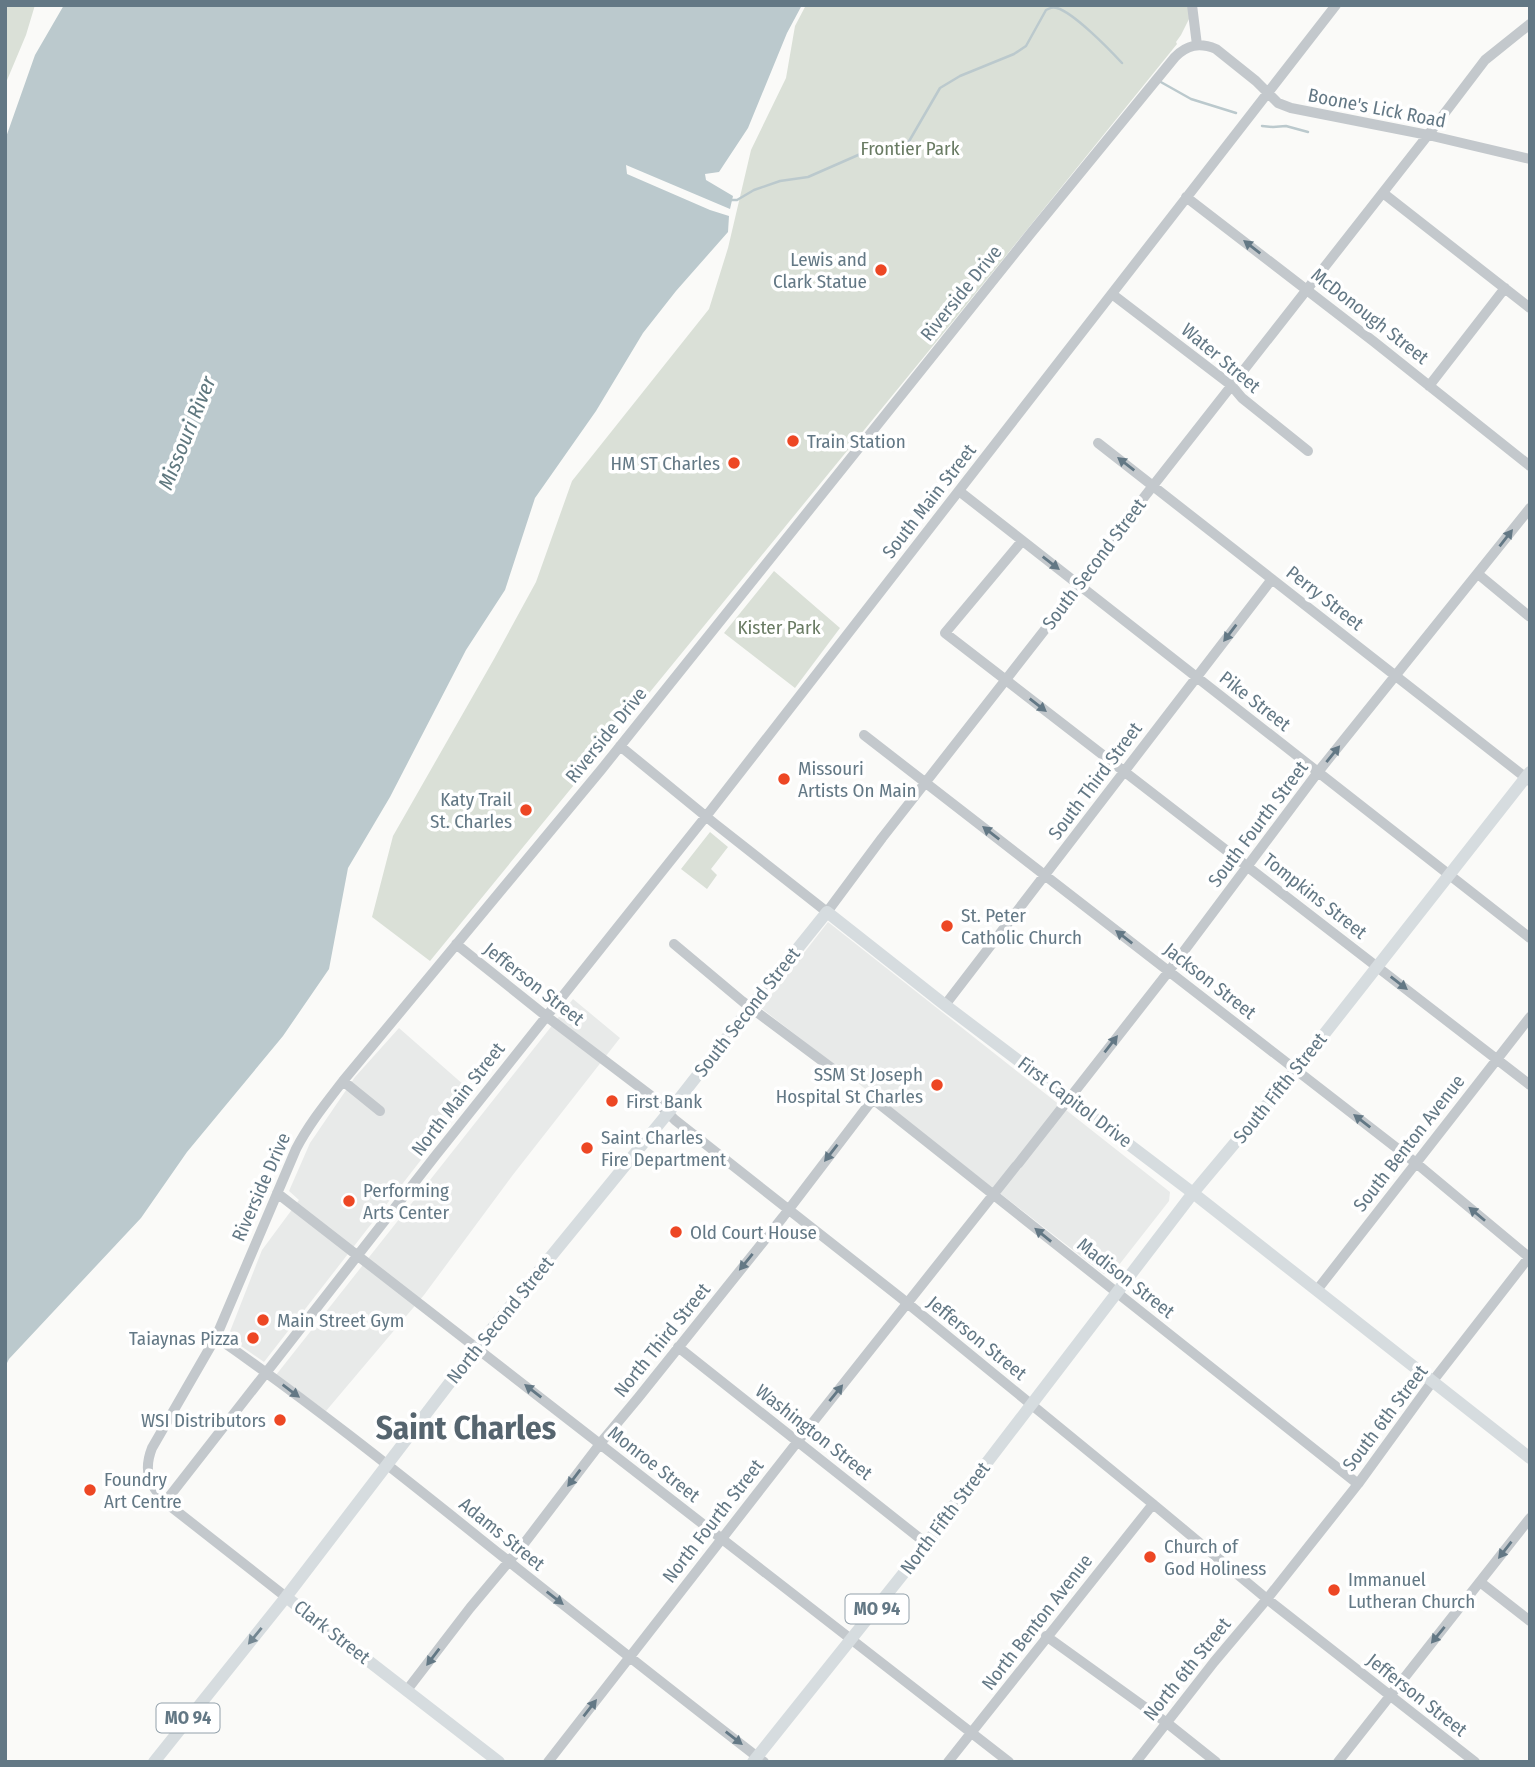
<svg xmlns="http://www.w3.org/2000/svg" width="1535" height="1767" viewBox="0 0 1535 1767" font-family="'Fira Sans Condensed',sans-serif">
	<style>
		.built { fill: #e8eae9 }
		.green { fill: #dae0d7 }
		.water { fill: #bbc9cd }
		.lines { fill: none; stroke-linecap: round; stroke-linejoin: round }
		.stream { stroke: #bbc9cd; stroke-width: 2.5 }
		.minor { stroke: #c3c8cc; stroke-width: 10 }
		.major { stroke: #d6dcdf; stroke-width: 12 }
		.oneway { fill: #637885 }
		.oneway2 { fill: #748792 }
		.poi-dot { fill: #ed4724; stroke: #fff; stroke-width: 2.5 }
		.labels { text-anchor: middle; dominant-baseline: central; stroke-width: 7; stroke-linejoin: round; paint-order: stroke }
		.shield { fill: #fff; stroke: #92a0aa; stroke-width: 2 }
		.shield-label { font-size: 18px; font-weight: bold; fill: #637885 }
		.street-label { font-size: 19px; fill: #637885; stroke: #fff }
		.park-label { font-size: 19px; fill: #697b63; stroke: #fff }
		.poi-label { font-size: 19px; fill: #637885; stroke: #fff; text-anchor: start }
		.water-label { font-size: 21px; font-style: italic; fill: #5e777e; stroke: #fff }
		.town-label { font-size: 33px; font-weight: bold; fill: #56656f; stroke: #fff }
	</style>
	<rect width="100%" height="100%" fill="#fafaf8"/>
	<!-- built -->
	<path class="built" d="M828 922 1170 1192 1169 1201 1115 1270 1104 1274 761 1008Z
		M573 999 620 1038 512 1176 424 1295 326 1411 276 1375Z
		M399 1028 473 1093 264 1362 231 1339 229 1334 262 1250 299 1200 289 1191 310 1143 355 1077Z"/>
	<!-- green -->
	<path class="green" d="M5 5H35L26 35 5 85Z
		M806 5H1196L1181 35 1176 42 1177 44 950 325 430 961 372 917 393 836 494 659 536 582 572 481 709 309 728 248 751 150 786 78 795 26Z
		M774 571 840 628 795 688 724 633Z
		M710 832 728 847 711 869 717 875 707 889 681 869Z"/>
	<!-- water -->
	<path class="water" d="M64 5H802L787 33 748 128 719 172 705 174 706 180 733 196 730 209 626 165 627 174 710 210 729 216 728 232 676 291 643 333 596 411 535 498 505 590 466 650 390 797 348 868 329 969 283 1036 187 1152 141 1218 9 1359 5 1367V140L35 55Z"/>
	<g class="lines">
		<!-- stream -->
		<path class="stream" d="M1159 81 1191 99 1236 113
			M1262 126 1273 127 1286 126 1308 132
			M731 200H737L754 190 780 181 808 177 865 152 894 151 908 143 940 88 960 76 1014 54 1026 46 1046 10C1050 8 1052 7 1057 8 1074 13 1109 49 1122 63"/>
		<!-- minor -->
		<path class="minor" d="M1192 5 1197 45
			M1383 193 1530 308
			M1186 197 1373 341 1530 466
			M1112 294 1231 385 1242 398 1308 451
			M1429 386 1505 288
			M1098 443 1530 781
			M959 491 1530 938
			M1022 541 945 633 1530 1085
			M1478 574 1530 617
			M864 735 1416 1163 1530 1258
			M620 746 714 823 827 912 882 838 1079 586 1116 533 1428 135 1485 60 1530 24
			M456 944 546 1016 650 1095 675 1120 901 1298 1153 1504 1267 1599 1475 1762
			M674 944 742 1001 841 1075
			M945 1005 1272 579
			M343 1081 380 1111
			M1018 1164 1169 971 1318 772 1530 508
			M277 1193 1009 1762
			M1317 1290 1530 1017
			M216 1337C314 1405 408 1481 502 1556 589 1625 676 1694 764 1762
			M678 1347 927 1544
			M165 1502 436 1155 711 810 1336 5
			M1480 1582 1530 1621
			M286 1597 165 1502C149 1484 143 1471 152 1448L216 1337 296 1149C309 1124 326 1103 343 1081L601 770 1031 233 1175 57C1187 45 1199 42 1216 49L1256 81 1278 103 1291 108 1428 135 1530 159
			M1046 1636 1167 1723 1216 1762
			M407 1690 470 1608 526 1541 603 1440 638 1398 783 1217 873 1099 1358 1484
			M548 1762 798 1441 1016 1166
			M948 1762 1153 1504
			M1136 1762 1214 1662 1267 1599 1358 1484 1432 1382 1530 1256
			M1338 1762 1530 1518"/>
		<!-- major -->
		<path class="major" d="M286 1597 499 1762
			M154 1762 286 1597 477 1347 668 1113 765 989 827 912 945 1005 1193 1193 1530 1458
			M753 1762 927 1544 940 1524 1193 1193 1296 1070 1530 772"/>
	</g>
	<!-- one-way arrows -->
	<defs><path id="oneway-solid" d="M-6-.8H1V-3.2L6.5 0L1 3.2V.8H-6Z" transform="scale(1.75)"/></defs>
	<g class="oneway">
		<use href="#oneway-solid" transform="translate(1252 247) rotate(-142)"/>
		<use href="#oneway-solid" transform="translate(1126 464) rotate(-142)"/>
		<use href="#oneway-solid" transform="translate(1506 538) rotate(-52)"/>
		<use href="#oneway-solid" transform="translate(1051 563) rotate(38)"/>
		<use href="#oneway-solid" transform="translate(1230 633) rotate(127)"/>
		<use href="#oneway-solid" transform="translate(1038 705) rotate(38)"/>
		<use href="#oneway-solid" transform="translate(1333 754) rotate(-51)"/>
		<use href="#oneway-solid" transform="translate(991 833) rotate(-142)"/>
		<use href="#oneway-solid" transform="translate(1124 937) rotate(-142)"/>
		<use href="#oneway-solid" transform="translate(1399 983) rotate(38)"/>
		<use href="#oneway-solid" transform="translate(1111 1044) rotate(-52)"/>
		<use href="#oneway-solid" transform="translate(1362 1121) rotate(-142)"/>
		<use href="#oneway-solid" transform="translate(831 1153) rotate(128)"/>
		<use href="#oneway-solid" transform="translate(1477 1214) rotate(-140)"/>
		<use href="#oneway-solid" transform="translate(1043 1235) rotate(-141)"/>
		<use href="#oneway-solid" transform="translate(746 1262) rotate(129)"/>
		<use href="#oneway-solid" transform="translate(291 1391) rotate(37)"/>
		<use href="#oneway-solid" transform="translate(533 1391) rotate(-142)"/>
		<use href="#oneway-solid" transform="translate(836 1393) rotate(-51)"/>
		<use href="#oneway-solid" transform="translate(574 1478) rotate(127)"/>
		<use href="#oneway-solid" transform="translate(1505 1550) rotate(128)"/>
		<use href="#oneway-solid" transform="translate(555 1598) rotate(38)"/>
		<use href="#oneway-solid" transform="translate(1438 1635) rotate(129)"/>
		<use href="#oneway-solid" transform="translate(433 1657) rotate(127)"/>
		<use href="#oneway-solid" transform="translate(590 1708) rotate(-52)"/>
		<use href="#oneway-solid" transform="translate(734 1738) rotate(38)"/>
	</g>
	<use class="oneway2" href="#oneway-solid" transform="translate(255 1636) rotate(129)"/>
	<!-- markers -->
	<g class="poi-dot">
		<circle cx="881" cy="270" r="7"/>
		<circle cx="793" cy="441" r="7"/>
		<circle cx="734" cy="463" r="7"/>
		<circle cx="784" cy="779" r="7"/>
		<circle cx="526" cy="810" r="7"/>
		<circle cx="947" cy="926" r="7"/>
		<circle cx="937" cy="1085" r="7"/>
		<circle cx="612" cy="1101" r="7"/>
		<circle cx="587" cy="1148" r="7"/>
		<circle cx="349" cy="1201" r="7"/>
		<circle cx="676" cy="1232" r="7"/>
		<circle cx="263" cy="1320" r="7"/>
		<circle cx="253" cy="1338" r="7"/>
		<circle cx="280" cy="1420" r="7"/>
		<circle cx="90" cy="1490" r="7"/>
		<circle cx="1150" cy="1557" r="7"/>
		<circle cx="1334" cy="1590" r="7"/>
	</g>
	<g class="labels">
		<!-- shield labels -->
		<g class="shield">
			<rect x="845.5" y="1594.5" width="63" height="29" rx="5"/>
			<rect x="156.5" y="1703.5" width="63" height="29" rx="5"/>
		</g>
		<g class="shield-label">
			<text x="877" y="1609">MO 94</text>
			<text x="188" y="1718">MO 94</text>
		</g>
		<!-- street labels -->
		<g class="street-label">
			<text transform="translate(1377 108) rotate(11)">Boone's Lick Road</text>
			<text transform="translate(961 293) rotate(-51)">Riverside Drive</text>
			<text transform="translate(1370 316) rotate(38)">McDonough Street</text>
			<text transform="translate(1221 358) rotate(40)">Water Street</text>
			<text transform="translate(929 501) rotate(-52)">South Main Street</text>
			<text transform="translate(1094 564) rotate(-53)">South Second Street</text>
			<text transform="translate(1325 598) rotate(38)">Perry Street</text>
			<text transform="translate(1255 701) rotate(38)">Pike Street</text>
			<text transform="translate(606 735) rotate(-51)">Riverside Drive</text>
			<text transform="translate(1095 781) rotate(-53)">South Third Street</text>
			<text transform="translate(1258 824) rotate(-53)">South Fourth Street</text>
			<text transform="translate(1315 896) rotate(38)">Tompkins Street</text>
			<text transform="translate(1210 981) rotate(38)">Jackson Street</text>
			<text transform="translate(534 984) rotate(38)">Jefferson Street</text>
			<text transform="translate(747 1012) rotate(-52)">South Second Street</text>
			<text transform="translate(1280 1088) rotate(-51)">South Fifth Street</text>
			<text transform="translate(458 1099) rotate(-52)">North Main Street</text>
			<text transform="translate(1075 1102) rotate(37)">First Capitol Drive</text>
			<text transform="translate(1409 1143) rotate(-52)">South Benton Avenue</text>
			<text transform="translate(261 1187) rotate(-66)">Riverside Drive</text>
			<text transform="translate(1126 1278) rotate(38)">Madison Street</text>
			<text transform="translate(500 1320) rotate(-51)">North Second Street</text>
			<text transform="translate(977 1338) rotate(39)">Jefferson Street</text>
			<text transform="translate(662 1340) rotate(-51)">North Third Street</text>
			<text transform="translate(1385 1418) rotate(-53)">South 6th Street</text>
			<text transform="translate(814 1432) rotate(38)">Washington Street</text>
			<text transform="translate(654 1464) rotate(38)">Monroe Street</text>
			<text transform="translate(945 1518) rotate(-53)">North Fifth Street</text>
			<text transform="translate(713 1521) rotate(-52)">North Fourth Street</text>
			<text transform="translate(502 1534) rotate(39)">Adams Street</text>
			<text transform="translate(1037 1622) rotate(-52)">North Benton Avenue</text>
			<text transform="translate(332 1632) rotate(38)">Clark Street</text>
			<text transform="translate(1187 1669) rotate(-51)">North 6th Street</text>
			<text transform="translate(1417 1695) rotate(38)">Jefferson Street</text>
		</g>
		<!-- park labels -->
		<g class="park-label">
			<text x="910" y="148">Frontier Park</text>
			<text x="779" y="627">Kister Park</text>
		</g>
		<!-- poi labels -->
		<g class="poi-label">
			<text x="867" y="259" text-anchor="end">Lewis and<tspan x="867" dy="22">Clark Statue</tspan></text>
			<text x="807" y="441">Train Station</text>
			<text x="720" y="463" text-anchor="end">HM ST Charles</text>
			<text x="798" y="768">Missouri<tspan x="798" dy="22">Artists On Main</tspan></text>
			<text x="512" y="799" text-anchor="end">Katy Trail<tspan x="512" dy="22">St. Charles</tspan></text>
			<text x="961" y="915">St. Peter<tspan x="961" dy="22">Catholic Church</tspan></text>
			<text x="923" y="1074" text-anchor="end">SSM St Joseph<tspan x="923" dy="22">Hospital St Charles</tspan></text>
			<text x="626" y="1101">First Bank</text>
			<text x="601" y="1137">Saint Charles<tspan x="601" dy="22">Fire Department</tspan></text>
			<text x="363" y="1190">Performing<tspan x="363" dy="22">Arts Center</tspan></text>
			<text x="690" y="1232">Old Court House</text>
			<text x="277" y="1320">Main Street Gym</text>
			<text x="239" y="1338" text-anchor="end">Taiaynas Pizza</text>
			<text x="266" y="1420" text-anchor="end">WSI Distributors</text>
			<text x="104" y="1479">Foundry<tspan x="104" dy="22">Art Centre</tspan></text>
			<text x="1164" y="1546">Church of<tspan x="1164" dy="22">God Holiness</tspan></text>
			<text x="1348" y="1579">Immanuel<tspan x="1348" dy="22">Lutheran Church</tspan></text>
		</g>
		<!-- water labels -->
		<g class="water-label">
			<text transform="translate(187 433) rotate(-68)">Missouri River</text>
		</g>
		<!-- town labels -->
		<g class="town-label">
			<text x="466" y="1428">Saint Charles</text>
		</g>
	</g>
	<!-- border -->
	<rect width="1535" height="1767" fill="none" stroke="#637885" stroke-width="14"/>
</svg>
